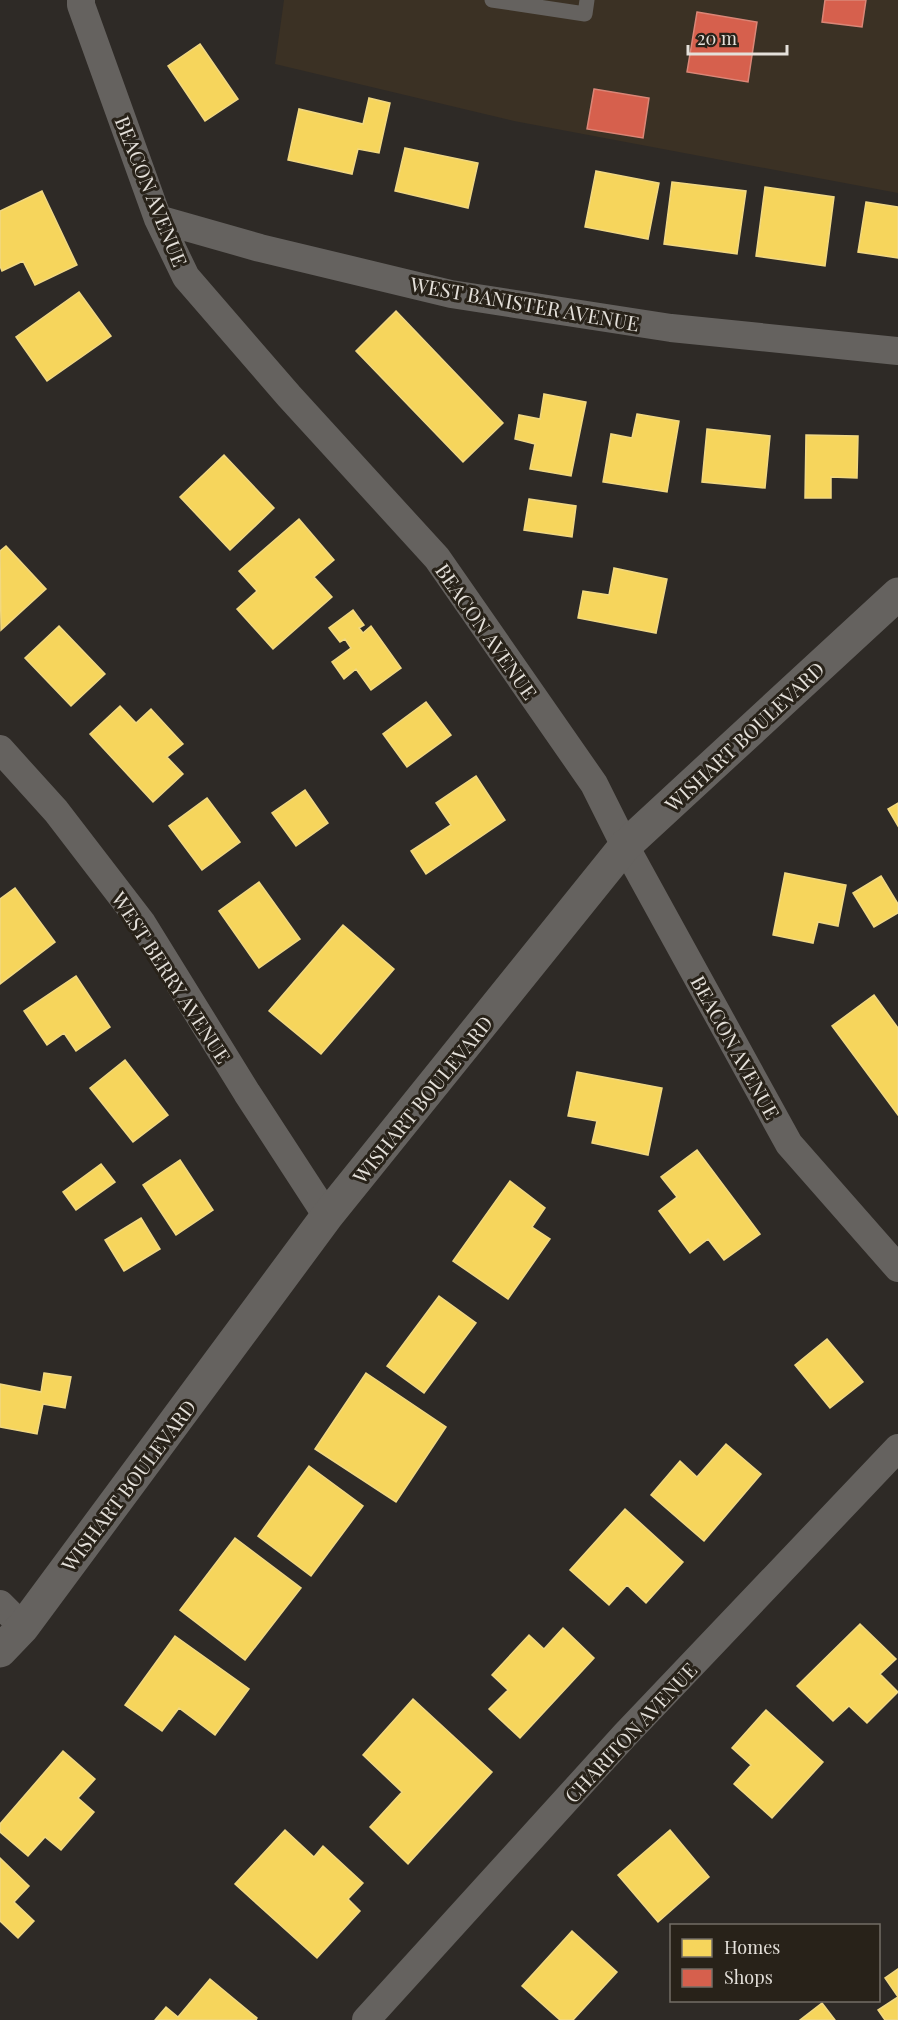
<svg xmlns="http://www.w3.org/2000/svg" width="898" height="2020" viewBox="0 0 898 2020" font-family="'Playfair Display',serif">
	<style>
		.built { fill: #3b3124 }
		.homes { fill: #f6d55c; stroke: #f1d882; stroke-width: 1.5 }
		.shops { fill: #d6604d; stroke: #da8677; stroke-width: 1.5 }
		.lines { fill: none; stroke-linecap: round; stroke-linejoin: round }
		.service { stroke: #65625f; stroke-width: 15 }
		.minor { stroke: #65625f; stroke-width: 28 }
		.tertiary { stroke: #65625f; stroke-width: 33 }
		.labels { text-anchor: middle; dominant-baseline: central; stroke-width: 6; stroke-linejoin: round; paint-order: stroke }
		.street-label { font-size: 20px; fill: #e4e0da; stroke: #282219 }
	</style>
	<rect width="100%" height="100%" fill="#2e2a26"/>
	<!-- built -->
	<path class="built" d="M284 0H898V193L514 121 275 64Z"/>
	<!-- homes -->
	<path class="homes" d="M200 44 238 99 205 121 168 66Z
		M369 98 390 103 379 153 358 149 352 174 288 160 299 109 363 124Z
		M405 148 478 163 468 208 395 191Z
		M596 171 659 183 648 239 585 227Z
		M672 182 746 191 737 254 664 244Z
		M765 187 834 197 825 266 756 256Z
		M42 191 77 265 35 285 23 261 2 271 0 266V211Z
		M866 202 898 207V258L858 252Z
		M79 292 111 336 47 381 16 337Z
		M396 311 503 423 463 462 356 351Z
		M544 394 586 402 571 476 530 469 535 444 515 439 519 415 540 419Z
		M637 414 679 421 667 492 603 482 611 434 632 438Z
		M707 429 770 436 765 488 702 482Z
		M806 435 858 436 857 478 831 477V498H805Z
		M224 455 274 508 230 550 180 497Z
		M529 499 576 506 572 537 524 530Z
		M299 519 334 560 314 577 332 597 273 649 237 609 257 591 239 571Z
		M6 546 46 589 1 630 0 551Z
		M614 568 667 579 656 633 578 618 583 591 609 595Z
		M353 610 364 625 359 628 363 633 371 626 401 668 371 690 356 669 344 679 332 662 351 648 345 639 340 642 329 628Z
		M59 626 105 674 71 706 25 658Z
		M426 702 451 735 407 767 383 734Z
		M120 706 136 723 151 709 183 744 167 757 183 774 153 802 90 734Z
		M476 776 505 820 426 874 411 851 451 825 436 803Z
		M305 790 328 823 296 846 272 813Z
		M207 798 240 842 202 870 169 826Z
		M898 803V826L888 809Z
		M785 873 846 885 838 926 818 922 813 943 773 935Z
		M881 876 898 904V913L874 927 853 893Z
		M259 882 300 939 259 968 219 911Z
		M15 888 55 942 0 984V899Z
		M343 925 394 969 321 1054 269 1011Z
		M76 976 110 1027 76 1051 64 1033 47 1045 24 1011Z
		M874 995 898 1028V1115L832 1026Z
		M125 1060 168 1115 133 1142 90 1088Z
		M577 1072 662 1088 648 1155 592 1143 597 1121 568 1116Z
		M697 1150 760 1234 724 1260 708 1239 690 1253 659 1211 677 1197 661 1177Z
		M180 1160 213 1210 176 1235 143 1185Z
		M101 1164 115 1182 76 1210 63 1192Z
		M510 1181 545 1208 532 1227 550 1239 508 1299 453 1261Z
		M141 1218 160 1249 124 1271 105 1240Z
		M439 1296 476 1323 424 1393 387 1366Z
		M827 1339 863 1382 830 1408 795 1365Z
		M44 1373 71 1377 65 1408 43 1404 37 1434 0 1427V1384L41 1392Z
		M366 1373 446 1427 396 1502 315 1449Z
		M726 1444 761 1474 704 1541 651 1495 680 1461 697 1477Z
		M309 1466 363 1506 311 1576 258 1536Z
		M625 1509 683 1562 646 1603 627 1585 609 1605 570 1570Z
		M235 1538 301 1588 245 1660 180 1610Z
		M860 1624 896 1659 880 1674 898 1692 867 1723 849 1706 833 1721 797 1686Z
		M563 1628 594 1658 520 1738 489 1709 508 1690 492 1675 529 1635 544 1649Z
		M175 1636 249 1689 215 1735 179 1708 162 1731 125 1705Z
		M413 1699 492 1772 408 1864 370 1827 402 1792 363 1755Z
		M766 1710 823 1762 772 1818 734 1784 751 1765 732 1748Z
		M63 1751 95 1779 78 1798 94 1812 61 1850 45 1837 28 1856 0 1832V1824Z
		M285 1830 314 1857 323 1846 363 1883 348 1899 360 1911 317 1958 235 1884Z
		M670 1830 709 1877 658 1922 618 1875Z
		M0 1858 29 1886 14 1902 34 1921 18 1938 0 1921Z
		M572 1931 617 1972 573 2020H560L522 1986Z
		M898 1969V1997L885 1978Z
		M210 1979 257 2018 256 2020H155L166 2007 178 2017Z
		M898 1997V2020H885L878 2010Z
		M822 2003 835 2020H800Z"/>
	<!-- shops -->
	<path class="shops" d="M825 0H866L862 27 822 22Z
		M697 12 757 22 748 82 687 72Z
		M594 89 649 98 643 138 587 129Z"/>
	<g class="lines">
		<!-- service -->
		<path class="service" d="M492 0 585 14 587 0"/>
		<!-- minor -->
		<path class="minor" d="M81 0V5L158 219 186 277 289 396 437 558 594 784 625 846 789 1144 898 1268
			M158 219 260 248 451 294 671 328 898 351
			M0 749 56 811 142 923 247 1093 327 1216
			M0 1604 23 1627
			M366 2020 625 1735 898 1448"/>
		<!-- tertiary -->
		<path class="tertiary" d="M0 1651 23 1627 327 1216 625 846 898 594"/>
	</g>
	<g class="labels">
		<!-- street labels -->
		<g class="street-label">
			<text transform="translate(152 191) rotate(68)">BEACON AVENUE</text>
			<text transform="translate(525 303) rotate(10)">WEST BANISTER AVENUE</text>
			<text transform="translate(487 631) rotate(55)">BEACON AVENUE</text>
			<text transform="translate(744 736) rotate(-43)">WISHART BOULEVARD</text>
			<text transform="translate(172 977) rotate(57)">WEST BERRY AVENUE</text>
			<text transform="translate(736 1047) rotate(61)">BEACON AVENUE</text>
			<text transform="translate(422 1099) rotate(-51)">WISHART BOULEVARD</text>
			<text transform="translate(128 1485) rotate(-53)">WISHART BOULEVARD</text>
			<text transform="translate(630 1732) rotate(-47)">CHARITON AVENUE</text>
		</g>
	</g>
	<!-- legend -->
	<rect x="670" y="1924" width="210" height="78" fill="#282219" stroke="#736e66" stroke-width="1.5"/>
	<rect x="682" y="1939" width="30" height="18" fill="#f6d55c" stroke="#736e66" stroke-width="1.5"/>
	<text x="724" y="1954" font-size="18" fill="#e4e0da">Homes</text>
	<rect x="682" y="1969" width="30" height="18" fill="#d6604d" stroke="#736e66" stroke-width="1.5"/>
	<text x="724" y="1984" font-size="18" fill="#e4e0da">Shops</text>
	<!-- scale -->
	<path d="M688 45v9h99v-9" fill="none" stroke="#e4e0da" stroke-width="3"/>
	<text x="697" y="45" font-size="18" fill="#e4e0da" stroke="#282219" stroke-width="4.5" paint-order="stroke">20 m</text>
</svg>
